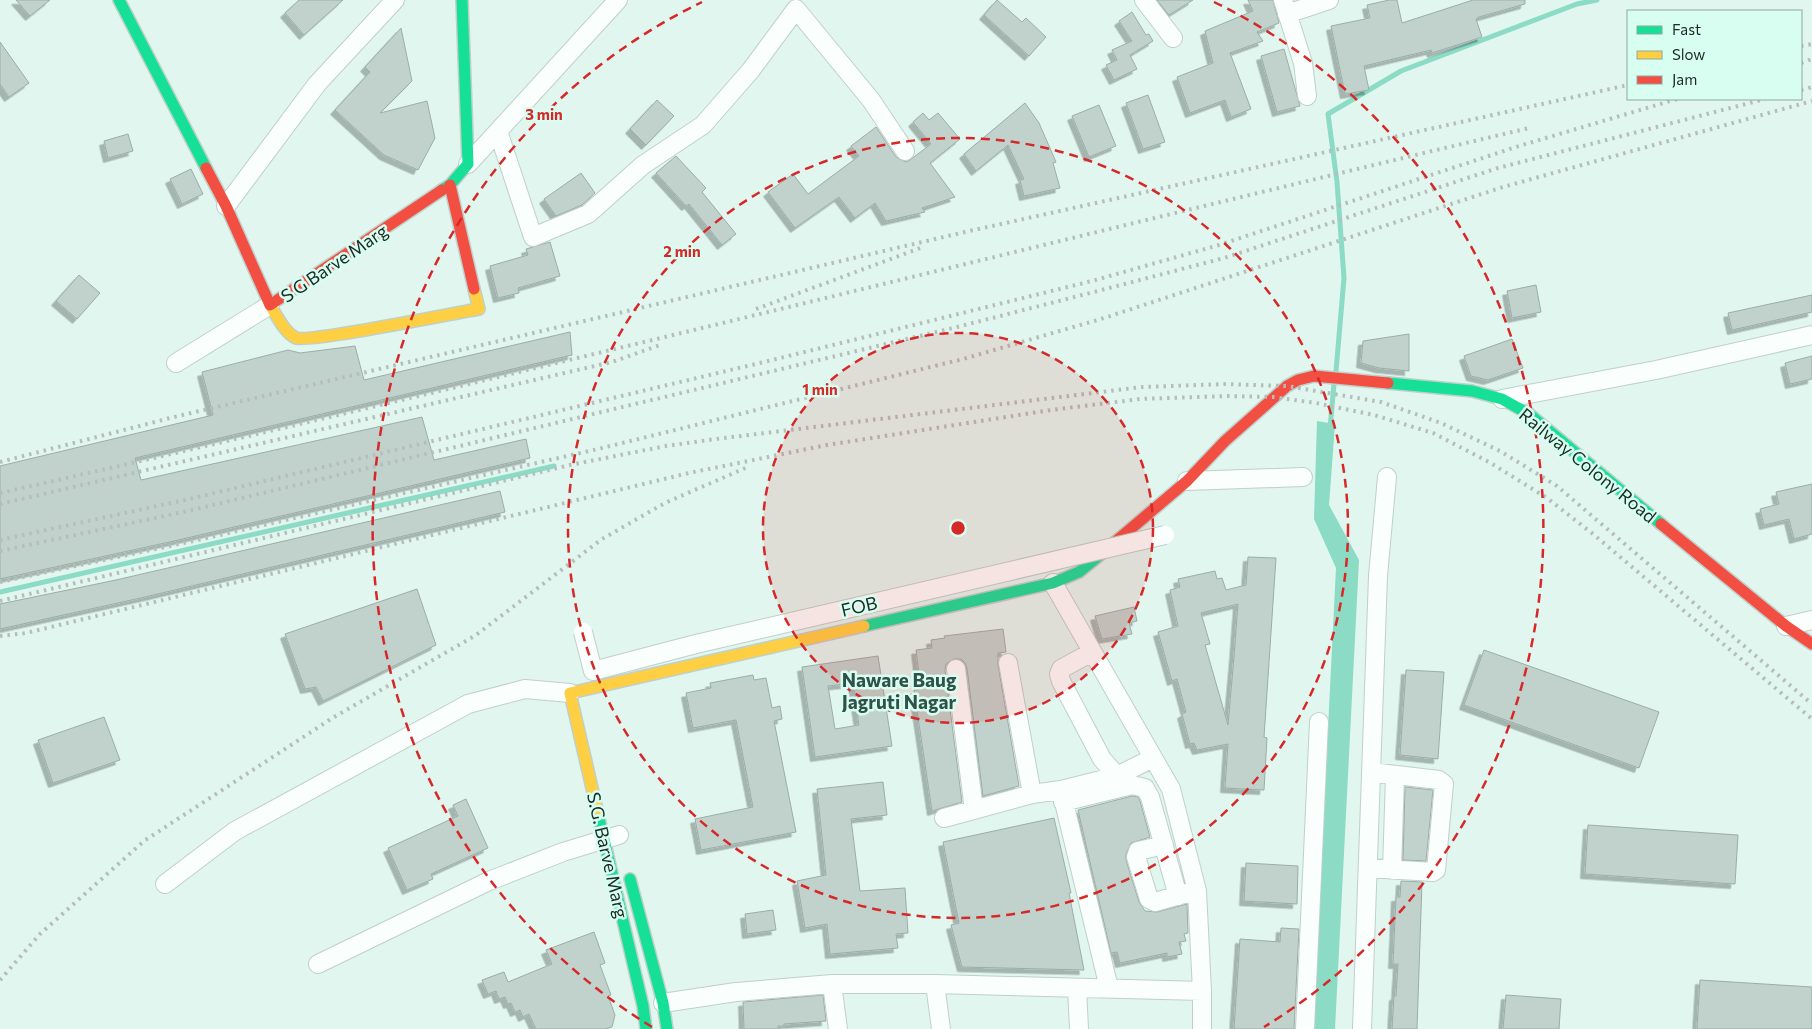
<svg xmlns="http://www.w3.org/2000/svg" width="1812" height="1029" viewBox="0 0 1812 1029" font-family="Commissioner,sans-serif">
	<style>
		.water { fill: #8bdbc5 }
		.lines { fill: none; stroke-linecap: round; stroke-linejoin: round }
		.stream { stroke: #8bdbc5; stroke-width: 5 }
		.building { fill: #c1d2cc; stroke: #9cada7; fill-rule: evenodd; filter: url(#shadow) }
		.street-casing { stroke: #bfd0ca; stroke-width: 20 }
		.fast-casing { stroke: #bfd0ca; stroke-width: 14 }
		.slow-casing { stroke: #bfd0ca; stroke-width: 14 }
		.jam-casing { stroke: #bfd0ca; stroke-width: 14 }
		.street { stroke: #fafefc; stroke-width: 18 }
		.fast { stroke: #16e098; stroke-width: 11 }
		.slow { stroke: #ffcf43; stroke-width: 11 }
		.jam { stroke: #f24e42; stroke-width: 11 }
		.rail { stroke: #b7bdbb; stroke-width: 4; stroke-dasharray: 2.5 5; stroke-linecap: butt }
		.street-bridge-casing { stroke: #bfd0ca; stroke-width: 20; stroke-linecap: butt }
		.street-bridge { stroke: #fafefc; stroke-width: 18 }
		.ring { fill: none; stroke: #d62828; stroke-width: 2.5; stroke-dasharray: 9 6 }
		.labels { text-anchor: middle; dominant-baseline: central; stroke-width: 5; stroke-linejoin: round; paint-order: stroke }
		.street-label { font-size: 18px; fill: #1b2a25; stroke: #d8fef1 }
		.neighbourhood-label { font-size: 19px; font-weight: bold; fill: #305148; stroke: #d8fef1 }
		.centre { fill: #d62828; stroke: #d8fef1; stroke-width: 2.5 }
		.ring-label { font-size: 15px; text-anchor: middle; font-weight: bold; fill: #d62828; stroke: #d8fef1; stroke-width: 5; stroke-linejoin: round; paint-order: stroke }
	</style>
	<defs>
		<filter id="shadow"><feDropShadow dx="-4.5" dy="4.5" stdDeviation="0" flood-color="#0004"/></filter>
	</defs>
	<rect width="100%" height="100%" fill="#e0f6ee"/>
	<!-- water -->
	<path class="water" d="M1317 421 1335 424 1329 505 1359 560 1335 1029H1313L1336 568 1314 519Z"/>
	<g class="lines">
		<!-- stream -->
		<path class="stream" d="M1336 371 1344 278 1337 182 1328 114 1401 71 1577 4 1597 0
			M1330 428 1334 384
			M0 592 554 466"/>
	</g>
	<!-- building -->
	<path class="building" d="M16 0H50L30 16Z
		M299 0H343L304 35 285 13Z
		M997 0 1022 22 1026 18 1046 37 1029 56 984 15Z
		M1157 0H1193L1169 15Z
		M1248 0H1273L1279 23 1257 32 1263 41 1230 53 1251 109 1231 117 1225 100 1190 113 1177 77 1213 63 1205 31 1253 11Z
		M1389 0H1397L1402 23 1473 0H1525V4L1479 17 1476 19 1482 37 1432 53 1431 50 1364 66 1369 90 1345 94 1331 26 1370 18 1367 5Z
		M1132 12 1146 35 1149 34 1153 41 1130 55 1137 69 1114 80 1106 65 1117 60 1112 50 1132 41 1119 21Z
		M401 28 412 81 380 113 427 101 435 138 418 170 384 155 335 110 370 72 365 67Z
		M0 42 29 83 9 97 0 84Z
		M1284 49 1300 106 1277 112 1261 56Z
		M1148 95 1165 142 1143 149 1126 103Z
		M657 100 674 116 646 145 630 129Z
		M1025 103 1039 123 1056 162 1053 163 1060 188 1024 196 1020 180 1024 179 1008 145 976 171 964 154Z
		M1099 105 1116 146 1089 157 1072 116Z
		M923 113 929 120 938 113 960 139 930 163 955 197 922 208 925 212 886 221 875 203 855 218 839 197 795 228 768 192 793 174 808 194 859 156 851 146 876 127 896 157 906 162 910 160 931 144 913 122Z
		M128 134 133 151 108 158 104 141Z
		M676 156 706 188 702 192 736 234 722 245 689 204 686 206 656 173Z
		M191 169 203 194 182 204 170 179Z
		M581 173 595 193 582 205 556 216 544 199Z
		M550 242 560 276 518 288 519 293 498 298 490 266 528 255 526 249Z
		M79 275 100 293 77 319 56 301Z
		M1536 285 1541 312 1512 318 1507 291Z
		M1812 295V312L1732 330 1728 313Z
		M570 332 572 355 135 458 141 480 422 417 434 460 526 439 530 458 174 541 0 579V466L213 415 202 372 288 350 300 353 355 346 364 380Z
		M1409 334V371L1379 368 1361 363 1363 341Z
		M1512 339 1523 368 1488 380 1471 376 1464 356Z
		M1812 356V379L1790 384 1785 363Z
		M1812 484V534L1794 539 1789 519 1764 525 1760 509 1779 504 1776 492Z
		M500 491 505 512 145 597 0 629V604L116 580Z
		M1248 557 1276 558 1264 737 1267 738 1264 790 1225 788 1228 744 1197 750 1194 743 1190 744 1182 714 1186 712 1177 679 1172 681 1158 632 1178 626 1170 590 1180 587 1178 579 1215 571 1217 579 1222 578 1226 590 1246 585ZM1238 604 1234 657 1228 725 1205 645 1210 644 1201 613Z
		M417 589 436 645 323 701 316 687 305 689 285 634Z
		M1134 607 1137 621 1129 623 1132 634 1102 639 1095 616Z
		M1003 629 1006 652 998 653V665L1019 786 983 796 967 668 965 663 961 659H954L946 664 945 670 962 802 932 811 914 690 921 689 916 650 932 648 931 640 945 638 944 636Z
		M1484 650 1659 712 1639 768 1464 705Z
		M878 656 892 746 815 757 802 667ZM853 683 859 725 835 729 828 686Z
		M1406 670 1444 672 1438 759 1400 755Z
		M753 675 754 680 766 678 772 708 780 706 782 719 774 721 796 832 701 850 695 819 753 807 736 720 693 728 686 693 711 688 710 683Z
		M104 717 120 760 53 783 38 740Z
		M883 782 887 815 851 819 860 891 905 888 908 933 896 934 898 948 830 954 827 924 805 928 797 881 826 875 817 789Z
		M1405 787 1433 790 1426 861 1403 860Z
		M1132 796 1138 797 1140 801 1150 837 1131 843 1126 854V860L1139 902 1145 911 1157 912 1187 904 1188 933 1184 934 1186 941 1179 942 1182 954 1167 957V953L1120 963 1117 952 1111 953 1078 810Z
		M466 799 488 848 431 874 433 879 407 890 388 848 458 816 453 805Z
		M1054 818 1071 893H1069L1084 970 962 967 951 925 959 923 943 842Z
		M1588 825 1738 835 1735 884 1585 874Z
		M1246 863 1298 866 1297 904 1244 901Z
		M1401 881 1422 882 1417 1029H1392L1394 996H1396L1398 964H1393L1396 897H1400Z
		M773 910 776 930 747 934 745 914Z
		M1281 928 1299 929 1294 1029H1234L1240 939 1280 942Z
		M594 932 605 963 600 965 611 995 608 996 615 1015 612 1027 605 1029H536L529 1014 523 1017 520 1010 515 1012 511 1003 508 1004 505 997 499 999 496 991 488 994 482 980 504 972 508 982 552 964 546 950Z
		M1700 980 1812 987V1029H1697Z
		M823 995 826 1021 784 1024V1026H778V1029H744L743 1002Z
		M1506 995 1561 999 1559 1029H1503Z"/>
	<g class="lines">
		<defs>
			<path id="street" d="M1144 0 1173 38
				M1283 0 1303 63 1307 96
				M1287 14 1329 0
				M498 131 533 237 588 214 643 165 703 125 751 70 796 9 871 100 905 151
				M468 164 618 0
				M226 206 317 84 395 0
				M176 363 270 305
				M1502 399 1656 370 1812 335
				M1187 481 1303 477
				M1053 583 1171 789 1197 891 1202 991V1029
				M1786 626 1812 620
				M1092 652 1061 669 1059 674 1061 681 1102 759 1117 776
				M1008 663 1032 794
				M956 669 974 810
				M1061 790 1109 988
				M1063 802 1132 785 1145 788 1150 797 1178 896
				M944 818 1032 794 1061 790 1117 776 1153 758
				M1164 845 1138 851 1136 857 1149 899 1155 902 1187 893
				M1368 868 1433 872 1436 870 1444 784 1439 780 1371 772
				M1392 870 1395 775
				M165 884 235 831 468 704 525 689 570 693
				M318 964 489 881 563 852 619 835
				M832 984 838 1029
				M935 984 941 1029
				M1077 988 1079 1029
				M663 1003 736 992 832 984H935L1202 991
				M1305 1029 1319 722
				M1362 1029 1378 576 1387 477"/>
			<path id="fast" d="M119 0 206 168
				M442 190 450 185 468 164 462 0
				M1388 383 1472 391 1502 399 1529 414 1661 524
				M864 626 1053 583 1079 572 1101 554
				M598 814 643 1006 646 1029
				M630 879 663 1003 667 1029"/>
			<path id="slow" d="M270 305C277 316 284 332 296 338 308 343 455 313 479 309L474 289
				M598 814 570 693 864 626"/>
			<path id="jam" d="M206 168 226 206 270 305 442 190
				M450 185 474 289
				M1661 524 1786 626 1812 644
				M1101 554 1187 481 1225 441 1287 386 1298 380 1314 376 1388 383"/>
		</defs>
		<!-- street casing -->
		<use href="#street" class="street-casing"/>
		<!-- fast casing -->
		<use href="#fast" class="fast-casing"/>
		<!-- slow casing -->
		<use href="#slow" class="slow-casing"/>
		<!-- jam casing -->
		<use href="#jam" class="jam-casing"/>
		<!-- street -->
		<use href="#street" class="street"/>
		<!-- fast -->
		<use href="#fast" class="fast"/>
		<!-- slow -->
		<use href="#slow" class="slow"/>
		<!-- jam -->
		<use href="#jam" class="jam"/>
		<!-- rail -->
		<path class="rail" d="M1801 46 1812 44
			M1801 63 1812 59
			M1801 90 1812 87
			M756 309 923 247
			M0 462 174 417 965 232 1628 85
			M0 493C511 378 1019 249 1529 128
			M0 504 612 362 663 344
			M0 540 185 500 764 362 1092 281 1219 245 1519 146 1677 99
			M0 551 188 511 957 327 1094 292 1224 258 1498 168 1765 99
			M0 582 198 540 598 449 963 359 1101 319 1503 187 1812 101
			M0 601 570 465 666 446 716 439 1142 387 1227 384 1287 386 1381 402 1441 423 1500 451 1557 486 1812 704
			M0 636 26 633 689 473 827 445 1051 410 1140 399 1226 396 1273 397 1316 403 1374 415 1433 433 1489 462 1547 498 1593 534 1812 719
			M0 980 40 934 144 841 334 717 476 635 602 539 665 503 750 466"/>
		<defs>
			<path id="street-bridge" d="M583 632 593 671 696 644 1165 535"/>
		</defs>
		<!-- street-bridge casing -->
		<use href="#street-bridge" class="street-bridge-casing"/>
		<!-- street-bridge -->
		<use href="#street-bridge" class="street-bridge"/>
	</g>
	<!-- distance rings -->
	<circle cx="958" cy="528" r="195" fill="#d62828" fill-opacity=".12"/>
	<g class="ring">
		<circle cx="958" cy="528" r="195"/>
		<circle cx="958" cy="528" r="390"/>
		<path d="M652 1027A585 585 0 0 1 702 2M1214 2A585 585 0 0 1 1264 1027"/>
	</g>
	<g class="labels">
		<!-- street labels -->
		<g class="street-label">
			<text transform="translate(334 263) rotate(-34)">S G Barve Marg</text>
			<text transform="translate(1588 465) rotate(39)">Railway Colony Road</text>
			<text transform="translate(859 606) rotate(-13)">FOB</text>
			<text transform="translate(608 855) rotate(77)">S.G. Barve Marg</text>
		</g>
		<!-- neighbourhood labels -->
		<g class="neighbourhood-label">
			<text x="899" y="679">Naware Baug<tspan x="899" dy="22">Jagruti Nagar</tspan></text>
		</g>
	</g>
	<circle cx="958" cy="528" r="8" class="centre"/>
	<g class="ring-label">
		<text x="544" y="120">3 min</text>
		<text x="682" y="257">2 min</text>
		<text x="820" y="395">1 min</text>
	</g>
	<!-- legend -->
	<rect x="1627" y="10" width="175" height="90" fill="#d8fef1" stroke="#8ca99f"/>
	<rect x="1637" y="26" width="25" height="8" fill="#16e098" stroke="#8ca99f"/>
	<text x="1672" y="35" font-size="15" fill="#1b2a25">Fast</text>
	<rect x="1637" y="51" width="25" height="8" fill="#ffcf43" stroke="#8ca99f"/>
	<text x="1672" y="60" font-size="15" fill="#1b2a25">Slow</text>
	<rect x="1637" y="76" width="25" height="8" fill="#f24e42" stroke="#8ca99f"/>
	<text x="1672" y="85" font-size="15" fill="#1b2a25">Jam</text>
</svg>
